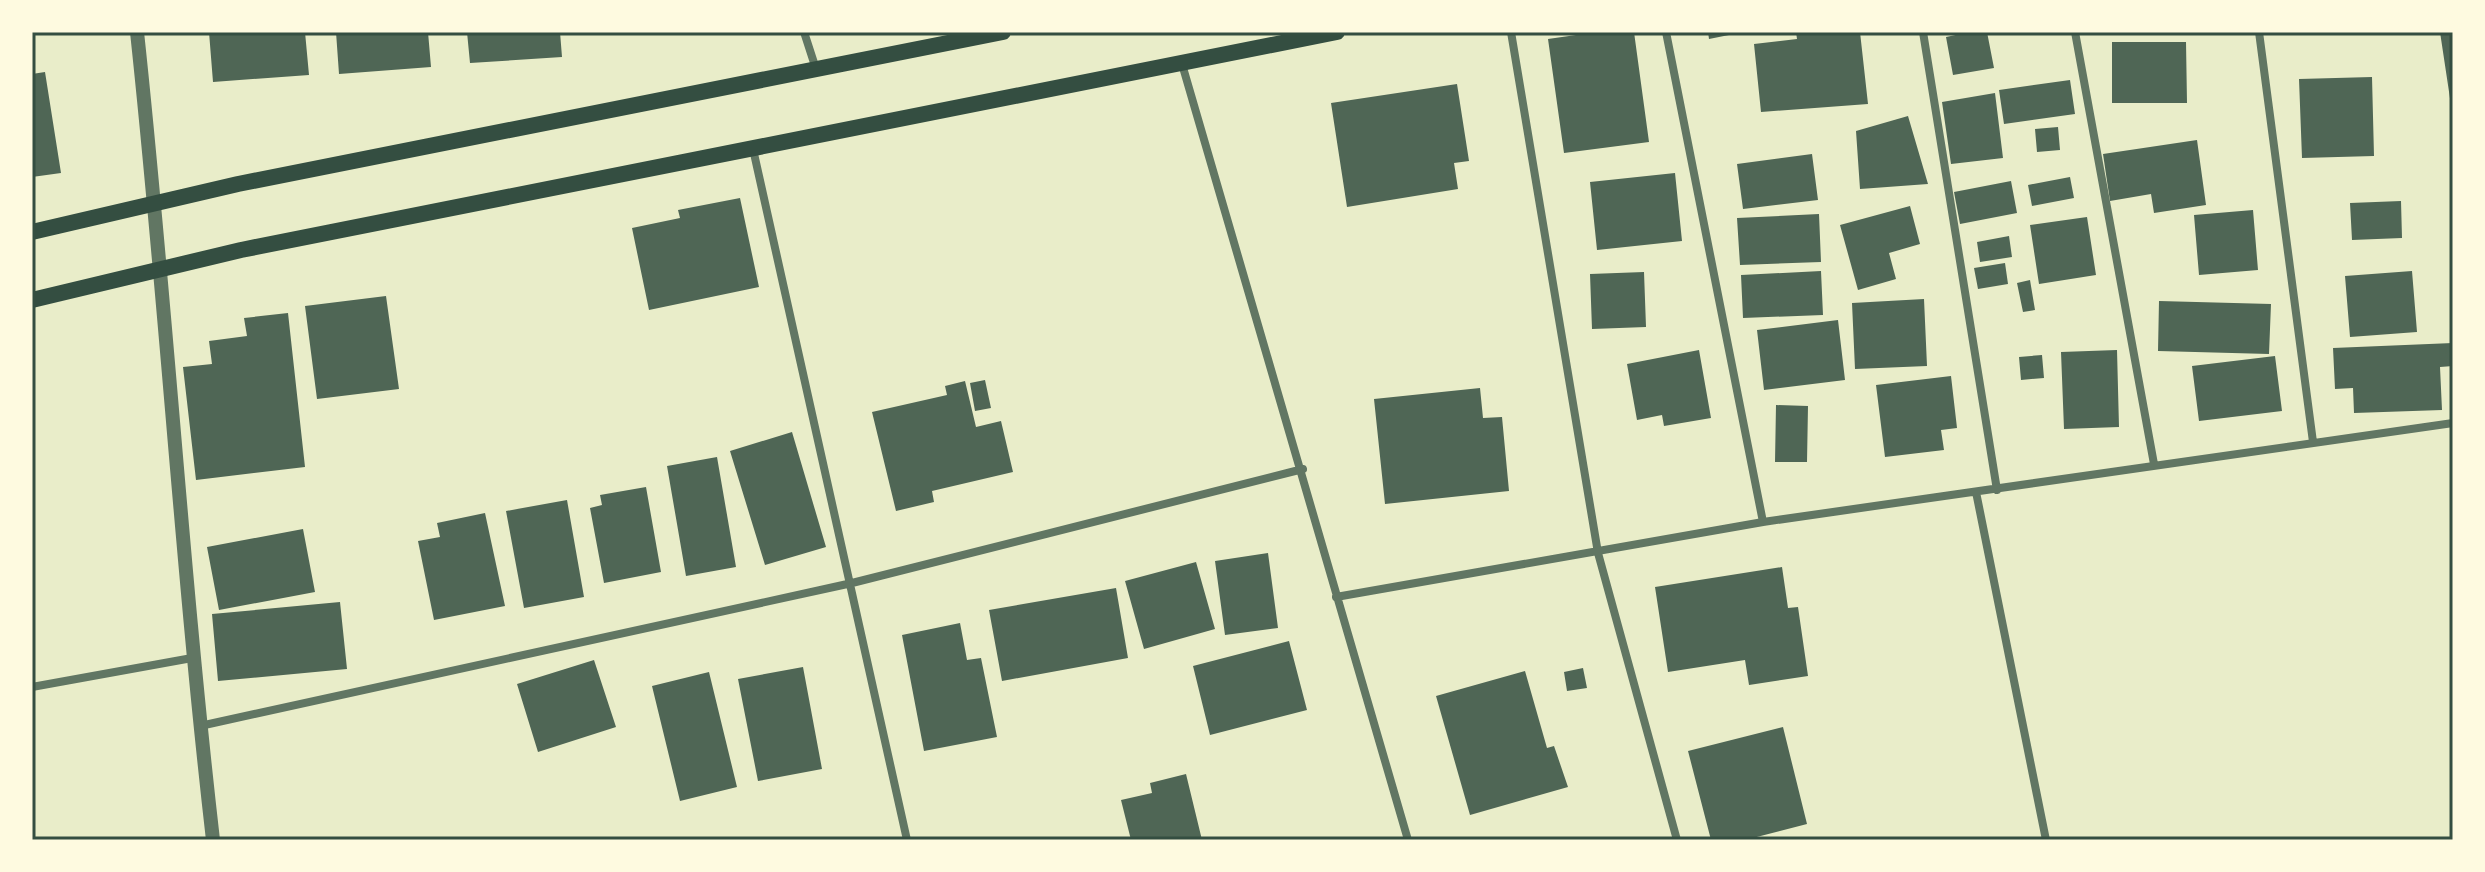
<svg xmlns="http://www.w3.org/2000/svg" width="2485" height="872" viewBox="0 0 2485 872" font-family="Karla,sans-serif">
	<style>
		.building { fill: #4f6655 }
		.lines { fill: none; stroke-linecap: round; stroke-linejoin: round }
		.minor { stroke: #617663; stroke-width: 8 }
		.tertiary { stroke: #617663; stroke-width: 14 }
		.secondary { stroke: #344e41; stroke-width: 16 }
		.neatline { fill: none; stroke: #344e41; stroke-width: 3 }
	</style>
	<rect width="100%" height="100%" fill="#e9edc9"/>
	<!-- building -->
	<path class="building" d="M209 32H305L309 75 213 82Z
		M336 32H428L431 67 339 74Z
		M467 32H560L562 57 470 63Z
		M1597 32H1634L1649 142 1564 153 1548 39Z
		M1708 32H1739V33L1709 39Z
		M1796 32H1860L1868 104 1761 112 1754 44 1797 39Z
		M1970 32H1987L1994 68 1953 75 1946 37Z
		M2440 32H2453V104L2451 105Z
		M2112 42H2186L2187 103H2112Z
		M45 72 61 173 32 177V74Z
		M2372 77 2374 156 2302 158 2299 79Z
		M2070 80 2075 114 2004 124 1999 90Z
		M1457 84 1469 161 1454 163 1458 189 1347 207 1331 103Z
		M1995 93 2003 158 1951 164 1942 102Z
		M1908 116 1928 184 1860 189 1856 131Z
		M2058 127 2060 150 2037 152 2035 129Z
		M2197 140 2206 205 2154 213 2151 194 2110 201 2103 154Z
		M1812 154 1818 200 1743 209 1737 164Z
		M1675 173 1682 241 1597 250 1590 182Z
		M2070 177 2074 198 2032 206 2028 185Z
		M2011 181 2017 213 1960 224 1954 192Z
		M740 198 759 287 649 310 632 228 680 218 678 210Z
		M2401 201 2402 238 2352 240 2350 203Z
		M1910 206 1920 244 1889 253 1896 279 1858 290 1840 225Z
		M2253 210 2258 270 2199 275 2194 215Z
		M1819 214 1821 262 1740 265 1737 218Z
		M2087 217 2096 275 2039 284 2030 225Z
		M2009 236 2012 257 1980 262 1977 242Z
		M2005 263 2008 284 1978 289 1974 268Z
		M1821 271 1823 315 1743 318 1741 275Z
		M2412 271 2417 332 2350 337 2345 276Z
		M1644 272 1646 327 1592 329 1590 274Z
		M2030 280 2035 310 2023 312 2017 283Z
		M386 296 399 389 317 399 305 306Z
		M1924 299 1927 366 1855 369 1852 303Z
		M2159 301 2271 304 2269 354 2158 351Z
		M288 313 305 467 196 480 183 367 212 364 209 341 247 336 244 318Z
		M1838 320 1845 380 1764 390 1757 330Z
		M2453 343V366L2440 367 2442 410 2354 413 2353 388 2335 389 2333 348Z
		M1699 350 1711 418 1664 426 1662 415 1637 420 1627 364Z
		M2117 350 2119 427 2064 429 2061 352Z
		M2042 355 2044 378 2021 380 2019 357Z
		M2275 356 2282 411 2199 421 2192 366Z
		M1951 376 1957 428 1941 430 1944 450 1885 457 1876 385Z
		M985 380 991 408 975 411 970 383Z
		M965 381 976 427 1001 421 1013 472 932 491 934 502 896 511 872 412 947 395 945 386Z
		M1480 388 1483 418 1502 417 1509 491 1385 504 1374 399Z
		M1776 405 1808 406 1807 462H1775Z
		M792 432 826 547 765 565 730 451Z
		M717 457 736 567 686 576 667 466Z
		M646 487 661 572 604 583 590 508 602 505 600 495Z
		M567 500 584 597 524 608 506 511Z
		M485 513 505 606 434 620 418 541 440 537 437 523Z
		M303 529 315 592 219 610 207 547Z
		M1268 553 1278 628 1225 635 1215 561Z
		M1196 562 1215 629 1144 649 1125 581Z
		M1782 567 1788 608 1798 607 1808 676 1749 685 1745 660 1668 672 1655 587Z
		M1116 588 1128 658 1002 681 989 610Z
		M340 602 347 669 218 681 212 614Z
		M960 623 967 660 981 658 997 737 924 751 902 635Z
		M1289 641 1307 710 1210 735 1193 666Z
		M594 660 616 727 538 752 517 684Z
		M803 667 822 769 758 781 738 679Z
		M1583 668 1587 688 1567 691 1564 672Z
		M1525 671 1547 748 1554 746 1568 787 1470 815 1436 696Z
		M709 672 737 787 680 801 652 686Z
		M1783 727 1807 824 1745 840H1711L1688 751Z
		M1186 774 1202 840H1131L1121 800 1152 793 1150 783Z"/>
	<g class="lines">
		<!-- minor -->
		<path class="minor" d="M804 32 816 69
			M1511 32 1598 553 1677 840
			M1666 32 1763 522
			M1923 32 1997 490
			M2075 32 2154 464
			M2259 32 2313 442
			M1182 64 1408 840
			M753 149 907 840
			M1976 492 2046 840
			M1336 597 1763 522 2453 423
			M32 687 192 658
			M200 726 852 583 1303 469"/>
		<!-- tertiary -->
		<path class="tertiary" d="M137 32C166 301 182 571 213 840"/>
		<!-- secondary -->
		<path class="secondary" d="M32 232 238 184 1003 32
			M32 300 241 250 1337 32"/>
	</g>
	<!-- border -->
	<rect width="2485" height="872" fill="none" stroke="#fefae0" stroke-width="68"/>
	<rect x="34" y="34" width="2417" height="804" class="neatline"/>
</svg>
